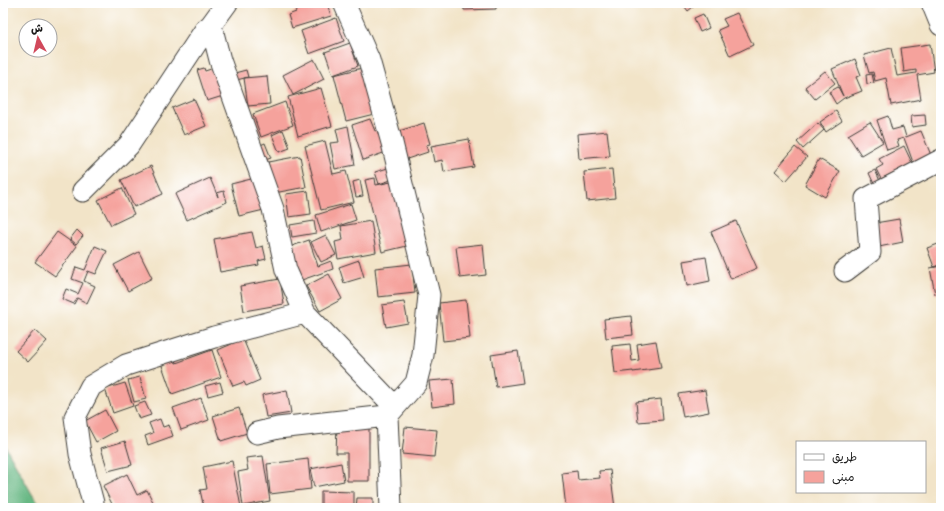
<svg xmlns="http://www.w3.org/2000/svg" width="944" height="511" viewBox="0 0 944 511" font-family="Mynerve,'Playpen Sans Arabic',sans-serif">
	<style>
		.forest { fill: #67b884; stroke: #426a50 }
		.building { fill: #f5a29c }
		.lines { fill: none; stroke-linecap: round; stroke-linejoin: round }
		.minor-casing { stroke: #3c3a36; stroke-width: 23 }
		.minor { stroke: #fff; stroke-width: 21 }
	</style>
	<rect width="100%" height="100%" fill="#fff"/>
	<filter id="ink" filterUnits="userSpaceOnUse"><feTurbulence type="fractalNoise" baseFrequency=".025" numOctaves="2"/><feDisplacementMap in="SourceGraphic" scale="8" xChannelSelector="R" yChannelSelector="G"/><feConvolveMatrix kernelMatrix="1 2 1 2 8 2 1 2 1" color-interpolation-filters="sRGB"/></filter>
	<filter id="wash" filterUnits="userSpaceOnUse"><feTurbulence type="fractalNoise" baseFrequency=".012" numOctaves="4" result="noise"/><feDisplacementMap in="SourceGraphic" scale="16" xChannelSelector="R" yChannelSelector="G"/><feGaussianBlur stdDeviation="0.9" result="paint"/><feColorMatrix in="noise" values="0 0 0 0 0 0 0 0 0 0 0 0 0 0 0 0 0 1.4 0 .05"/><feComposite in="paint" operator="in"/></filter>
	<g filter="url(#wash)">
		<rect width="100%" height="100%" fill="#f2e4c8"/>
		<!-- forest -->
		<path class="forest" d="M3 442 32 494 42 508H3Z"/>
		<g id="blocks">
			<!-- building -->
			<path class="building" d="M293 3H327L331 16 292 28 288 15 296 12Z
				M463 3H496V9L464 10Z
				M682 3H698L688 11Z
				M737 13 753 45 730 56 718 30 727 26 723 19Z
				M703 14 709 28 700 32 694 18Z
				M336 18 344 41 309 54 301 31Z
				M350 43 358 66 333 75 325 52Z
				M930 44 934 72 917 75 921 99 891 105 886 78 875 81 873 72 869 73 864 55 891 48 897 76 916 73V70L904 72 901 48Z
				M314 59 324 79 293 95 283 75Z
				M855 59 861 75 856 77 862 91 844 98 836 104 829 92 838 87 843 96 832 69Z
				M217 67 226 95 207 101 197 70 204 68 205 71Z
				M366 67 378 113 346 121 334 75Z
				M246 70 248 77 233 81 231 74Z
				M825 71 835 83 815 99 805 87Z
				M872 74 874 83 867 84 866 75Z
				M267 76 270 104 248 106 244 78Z
				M321 88 332 126 298 136 288 97Z
				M194 99 206 126 184 135 172 108Z
				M285 102 293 125 261 137 253 114Z
				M836 111 842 121 826 132 820 122Z
				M925 115 926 125 912 127 911 116Z
				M888 116 892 130 903 127 906 137 921 131 931 155 913 162 904 138 897 140 899 146 887 150 877 120Z
				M370 119 375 131 385 127 392 150 363 160 352 125Z
				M870 122 883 142 861 155 848 135Z
				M424 123 430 144 426 145 428 152 401 161 396 143 403 141 399 131Z
				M818 123 824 130 803 149 797 142Z
				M348 126 355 165 335 169 330 143 339 142 336 129Z
				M283 130 290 148 279 152 272 135Z
				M607 131 610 156 579 159 577 134Z
				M469 139 474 167 444 172 442 160 434 162 431 146Z
				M325 141 333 174 346 171 354 202 321 210 305 146Z
				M265 143 271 158 262 161 256 147Z
				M904 146 912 163 881 179 876 169 883 165 879 159Z
				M795 147 807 157 786 181 775 171Z
				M300 156 306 187 274 193 268 162Z
				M819 159 840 171 825 197 805 185Z
				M151 166 163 194 134 207 121 180Z
				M391 167 394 179 379 184 375 172Z
				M612 169 615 198 587 201 584 172Z
				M875 170 880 181 874 184 869 173Z
				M259 177 268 209 239 216 231 184Z
				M210 178 218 197 217 193 224 191 227 202 187 220 175 194Z
				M375 178 376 185 396 181 411 245 382 252 365 180Z
				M360 180 363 196 356 197 353 182Z
				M122 188 134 214 111 225 98 200Z
				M308 191 311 214 289 217 286 194Z
				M351 204 356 220 321 232 316 215Z
				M899 219 903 242 879 247 875 223Z
				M314 221 316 233 292 237 290 225Z
				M371 221 376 252 338 259 335 242 343 240 341 226Z
				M736 221 757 268 731 279 711 232Z
				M77 230 83 236 76 244 70 239Z
				M57 232 77 246 55 276 35 262Z
				M252 232 256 248 263 246 266 259 258 261 259 265 220 272 214 239Z
				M326 235 336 255 321 262 311 242Z
				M309 240 318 266 331 261 333 269 296 282 284 249Z
				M941 243V264L934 267 927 248Z
				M483 244 486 275 460 278 456 247Z
				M95 246 107 251 96 274 88 271 84 281 95 286 87 303 77 298 74 304 62 299 66 289 78 294 83 283 72 279 76 267 85 270Z
				M139 252 152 278 128 291 114 265Z
				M706 257 710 281 687 286 683 261Z
				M359 260 364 277 344 283 339 267Z
				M412 264 415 293 378 297 375 268Z
				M941 266V293L935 294 930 268Z
				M329 274 342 299 320 311 306 286Z
				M280 279 284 304 244 311 240 286Z
				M466 300 470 338 443 341 439 303Z
				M404 302 408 323 386 327 382 305Z
				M631 316 633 335 606 338 604 319Z
				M35 330 47 341 28 362 16 351Z
				M243 339 260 380 246 386 244 382 233 386 218 350Z
				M656 341 661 368 633 372V371L615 373 612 346 630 344 632 361 639 360 637 344Z
				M212 350 221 377 172 394 160 360 174 356 176 363Z
				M518 351 523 383 496 387 491 355Z
				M140 377 146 399 134 402 128 380Z
				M453 379 455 404 432 407 429 381Z
				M220 382 223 392 208 396 205 386Z
				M125 383 133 406 113 413 105 389Z
				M287 390 291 413 266 417 262 395Z
				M705 390 709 412 683 417 679 394Z
				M201 398 209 420 181 430 173 408Z
				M661 399 663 420 638 422 636 402Z
				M145 402 151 415 139 419 134 406Z
				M239 408 247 433 221 441 213 416Z
				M105 410 116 431 96 442 85 421Z
				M160 419 163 427 169 425 173 436 148 445 145 436 153 433 149 423Z
				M337 426 369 427V481H347V453H336Z
				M405 427 437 430 434 457 402 454Z
				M125 441 132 465 108 471 101 448Z
				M263 456 270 501 243 506 238 472 248 470 246 458Z
				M308 459 311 489 270 494 267 464Z
				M232 461 241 507 204 508 200 490 207 489 203 467Z
				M341 463 344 481 314 487 310 469Z
				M610 470 615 508H566L562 473 577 471 578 480 600 478 599 471Z
				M127 474 137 495 147 490 156 508H114L103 486Z
				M321 491 354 492V506L321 505Z
				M357 498H373V508H356Z"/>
		</g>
	</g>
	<g filter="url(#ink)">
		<use href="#blocks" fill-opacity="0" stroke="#3c3a36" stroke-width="1"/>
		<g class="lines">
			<defs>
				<path id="minor" d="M227 3 211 25 220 60 273 209 286 270 305 313 395 407
					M344 3 369 60 392 143 429 295 423 355 416 383 387 416 391 508
					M932 3 941 25
					M83 191 129 145 205 30 211 25
					M845 271 870 252 866 199 941 160
					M257 433 278 428 387 416
					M93 503 80 454 75 417 91 386 126 365 214 337 305 313"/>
			</defs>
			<!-- minor casing -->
			<use href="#minor" class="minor-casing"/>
			<!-- minor -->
			<use href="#minor" class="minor"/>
		</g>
	</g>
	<!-- margin -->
	<rect width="944" height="511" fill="none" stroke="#fff" stroke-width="16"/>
	<!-- legend -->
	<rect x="796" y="441" width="130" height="52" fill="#ffffff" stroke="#a4a4a4"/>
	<rect x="804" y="454" width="20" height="6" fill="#ffffff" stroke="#a4a4a4"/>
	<text x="832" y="461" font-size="12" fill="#1c1c1c">طريق</text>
	<rect x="804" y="471" width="20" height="12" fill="#f5a29c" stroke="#a4a4a4"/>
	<text x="832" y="481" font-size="12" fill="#1c1c1c">مبنى</text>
	<!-- north arrow -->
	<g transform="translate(38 38) rotate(352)"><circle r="19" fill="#ffffff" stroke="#a4a4a4"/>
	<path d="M0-3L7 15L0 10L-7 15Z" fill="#d1495b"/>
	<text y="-6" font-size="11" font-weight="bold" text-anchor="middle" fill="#1c1c1c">ش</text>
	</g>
</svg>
